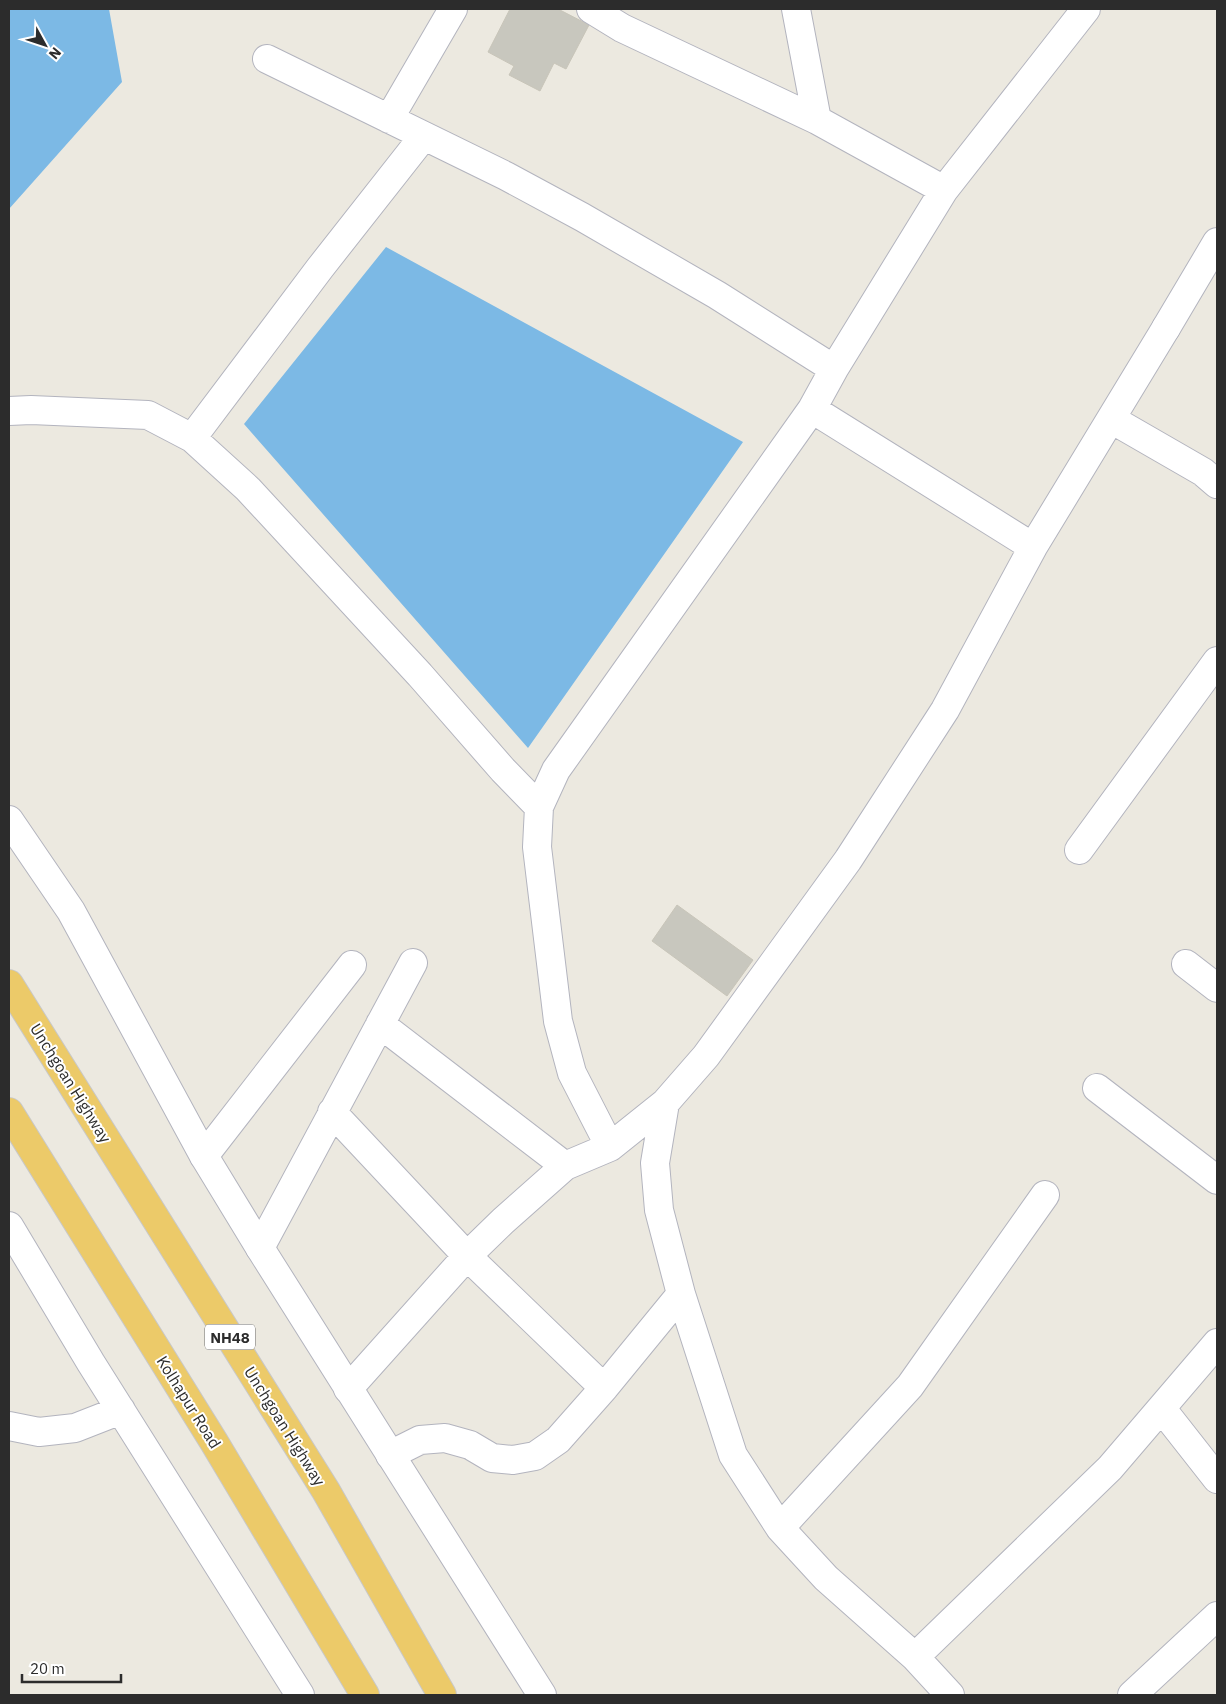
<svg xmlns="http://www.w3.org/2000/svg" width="1226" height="1704" viewBox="0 0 1226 1704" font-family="'IBM Plex Sans',sans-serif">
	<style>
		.water { fill: #7cb9e5 }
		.building { fill: #c8c7be; stroke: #c8c5b9 }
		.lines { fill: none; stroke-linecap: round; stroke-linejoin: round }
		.minor-casing { stroke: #b3b4be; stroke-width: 30 }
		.tertiary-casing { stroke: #b3b4be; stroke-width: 30 }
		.secondary-casing { stroke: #b3b4be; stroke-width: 30 }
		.trunk-casing { stroke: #c8c8c8; stroke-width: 30 }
		.minor { stroke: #fff; stroke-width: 28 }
		.tertiary { stroke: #fff; stroke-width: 28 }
		.secondary { stroke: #fff; stroke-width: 28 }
		.trunk { stroke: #ecca69; stroke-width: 28 }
		.labels { text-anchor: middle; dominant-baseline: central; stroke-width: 4; stroke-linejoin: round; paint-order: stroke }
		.shield { fill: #fff; stroke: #6b6b6b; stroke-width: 1 }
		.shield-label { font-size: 15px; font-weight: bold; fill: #2c2c2c }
		.street-label { font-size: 16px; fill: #2c2c2c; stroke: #fff }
	</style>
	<rect width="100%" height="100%" fill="#ece9e0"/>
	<!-- water -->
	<path class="water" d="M9 9H109L122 82 9 209Z
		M386 247 743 442 528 748 244 424Z"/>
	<!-- building -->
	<path class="building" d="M510 9H558L589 25 566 69 554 63 540 91 509 75 514 66 488 52Z
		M677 905 753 960 727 996 652 941Z"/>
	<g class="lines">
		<defs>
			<path id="minor" d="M591 9 622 28 817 120 944 190
				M796 9 817 120
				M267 59 506 176 582 217 717 295 834 369
				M389 119 453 9
				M812 409 1033 547
				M9 411 31 410 148 415 192 438 248 489 420 675 503 770 539 807
				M1111 419 1203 472 1217 484
				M192 438 320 268 423 137
				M1079 850 1217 661
				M1186 964 1217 988
				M380 1024 565 1166
				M1097 1088 1217 1180
				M665 1103 655 1163 659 1210 681 1294 733 1455 780 1528 826 1578 915 1657 950 1695
				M332 1112 467 1256 604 1388
				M610 1147 572 1073 558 1021 537 847 539 807 556 770 812 409 834 369 944 190 1086 9
				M204 1156 352 965
				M9 1226 91 1363 300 1695
				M260 1248 413 963
				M348 1389 467 1256 503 1221 565 1166 610 1147 665 1103 706 1056 848 860 945 710 1033 547 1166 328
				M1162 1409 1217 1479
				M9 1426 39 1432 75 1428 121 1410
				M390 1455 420 1440 445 1438 470 1445 492 1458 513 1460 535 1456 558 1440 604 1388 681 1294
				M780 1528 910 1386 1045 1195
				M915 1657 1110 1468 1217 1343
				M1132 1695 1217 1616"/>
			<path id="tertiary" d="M9 820 71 911 204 1156 260 1248 542 1695"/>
			<path id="secondary" d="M1166 328 1217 242"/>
			<path id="trunk" d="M9 984 326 1491 442 1695
				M9 1112 214 1442 365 1695"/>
		</defs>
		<!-- minor casing -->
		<use href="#minor" class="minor-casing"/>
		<!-- tertiary casing -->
		<use href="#tertiary" class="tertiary-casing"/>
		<!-- secondary casing -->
		<use href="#secondary" class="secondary-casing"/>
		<!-- trunk casing -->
		<use href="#trunk" class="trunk-casing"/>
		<!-- minor -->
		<use href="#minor" class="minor"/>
		<!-- tertiary -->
		<use href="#tertiary" class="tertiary"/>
		<!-- secondary -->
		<use href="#secondary" class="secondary"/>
		<!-- trunk -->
		<use href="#trunk" class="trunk"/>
	</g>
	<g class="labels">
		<!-- shield labels -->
		<rect class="shield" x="205" y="1324.5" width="50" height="25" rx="4"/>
		<g class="shield-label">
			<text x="230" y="1337">NH48</text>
		</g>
		<!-- street labels -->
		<g class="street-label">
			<text transform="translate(71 1083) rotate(58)">Unchgoan Highway</text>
			<text transform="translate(189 1402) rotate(58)">Kolhapur Road</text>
			<text transform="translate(285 1426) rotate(58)">Unchgoan Highway</text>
		</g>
	</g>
	<!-- border -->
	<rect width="1226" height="1704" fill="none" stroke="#2c2c2c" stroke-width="20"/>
	<!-- north arrow -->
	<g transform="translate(45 45) rotate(130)" stroke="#ffffff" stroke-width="4" paint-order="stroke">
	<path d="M0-4L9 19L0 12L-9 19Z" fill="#2c2c2c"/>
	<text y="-8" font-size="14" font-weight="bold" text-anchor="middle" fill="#2c2c2c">N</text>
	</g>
	<!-- scale -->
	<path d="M22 1674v8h99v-8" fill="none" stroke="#2c2c2c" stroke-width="2.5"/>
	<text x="30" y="1674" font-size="15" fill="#2c2c2c" stroke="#ffffff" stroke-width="4" paint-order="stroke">20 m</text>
</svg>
